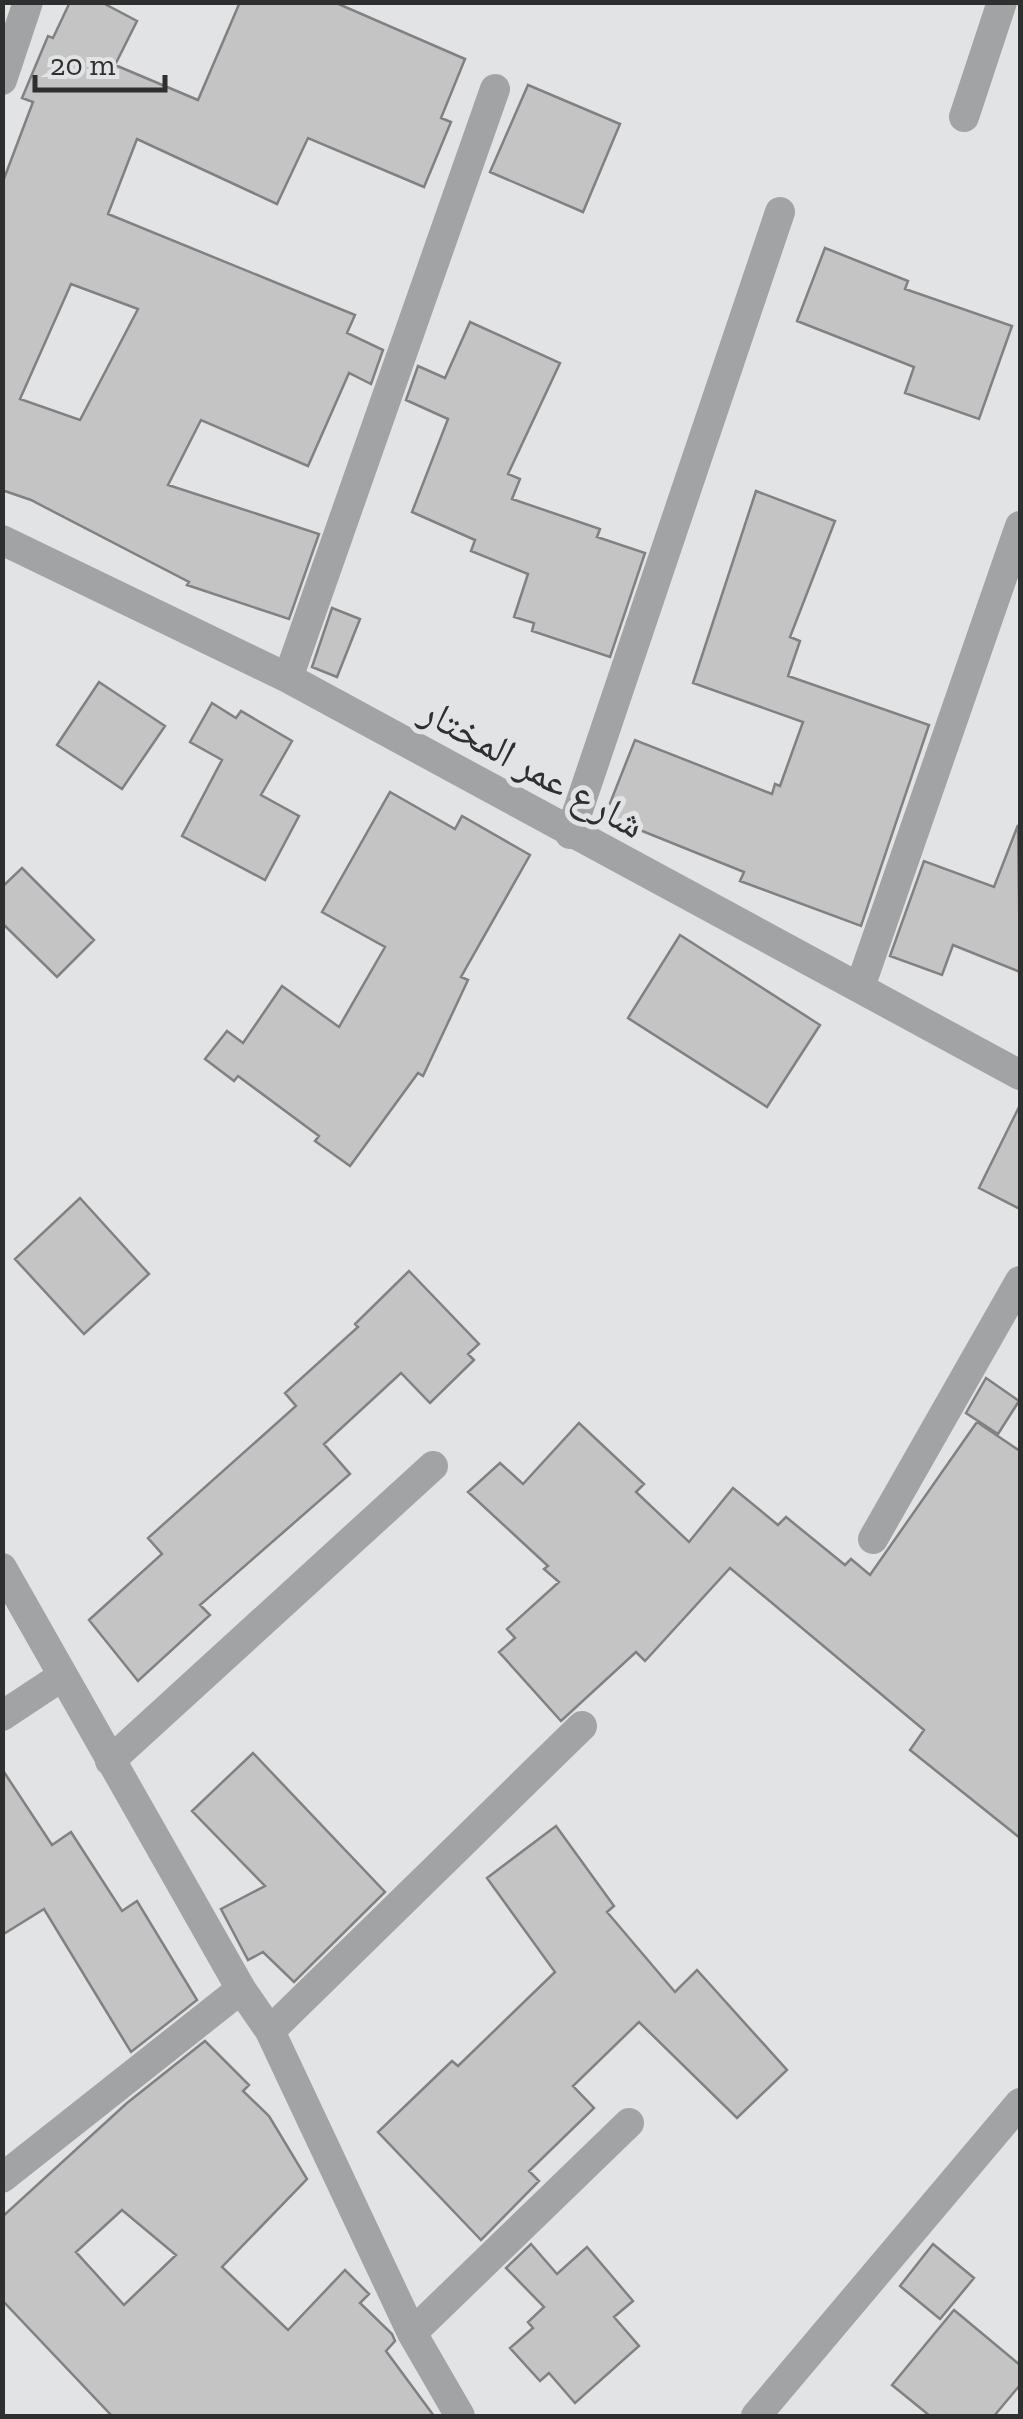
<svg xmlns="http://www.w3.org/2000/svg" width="1023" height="2419" viewBox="0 0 1023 2419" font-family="'Zilla Slab','Noto Naskh Arabic',serif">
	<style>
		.building { fill: #c5c4c5; stroke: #828082; stroke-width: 2.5; fill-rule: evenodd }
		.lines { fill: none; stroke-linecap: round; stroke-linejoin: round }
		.minor { stroke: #a2a3a4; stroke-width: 30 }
		.labels { text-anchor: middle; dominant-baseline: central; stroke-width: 10; stroke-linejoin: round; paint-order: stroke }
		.street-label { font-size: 40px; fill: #2e2f2f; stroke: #e1e3e4 }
	</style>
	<rect width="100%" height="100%" fill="#e1e3e4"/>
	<!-- building -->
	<path class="building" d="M70 2H101L137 21 115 65 198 100 240 2H334L465 59 441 118 451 122 424 187 308 138 277 204 137 139 108 214 355 315 347 333 383 350 371 384 349 373 308 466 201 420 168 485 319 534 289 619 187 585 189 582 31 500 2 490V184L33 102 22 98 48 36 53 38ZM71 284 138 309 80 420 20 399Z
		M528 85 620 124 583 212 490 172Z
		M825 248 908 281 905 289 1012 326 979 419 905 393 914 367 797 321Z
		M470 322 560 363 508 474 520 479 512 499 600 529 597 537 645 553 610 657 532 631 534 623 514 617 528 574 471 551 475 540 412 512 448 419 406 400 418 366 445 378Z
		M756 491 835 521 790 637 800 641 788 676 929 725 861 926 740 881 744 872 605 816 635 740 772 794 775 784 780 786 803 722 693 683Z
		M332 608 360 619 337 677 312 667Z
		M99 682 165 726 122 789 57 745Z
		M212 703 236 718 241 711 292 741 261 795 299 816 265 880 182 836 222 760 190 742Z
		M390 792 455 829 462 816 530 855 461 977 468 980 423 1076 418 1073 350 1166 315 1141 319 1136 238 1076 234 1081 205 1059 227 1031 243 1043 282 986 339 1027 385 947 322 912Z
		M1018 825 1020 972 953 945 942 975 890 956 924 861 994 887Z
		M22 868 94 940 57 977 2 923V887Z
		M680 935 820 1025 767 1107 628 1018Z
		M1020 1105V1209L979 1188Z
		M80 1198 149 1274 84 1334 15 1259Z
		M409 1271 479 1344 468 1354 474 1360 430 1403 401 1373 324 1444 350 1474 200 1605 210 1615 138 1681 89 1620 162 1554 148 1538 296 1406 285 1393 358 1327 355 1324Z
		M986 1378 1019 1401 998 1434 966 1413Z
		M977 1422 1020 1451V1838L910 1750 924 1730 730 1568 645 1661 636 1652 561 1721 499 1652 515 1638 507 1629 559 1582 544 1569 548 1566 468 1492 500 1463 523 1484 579 1423 644 1484 636 1492 689 1542 733 1488 778 1525 786 1517 845 1565 851 1559 870 1575Z
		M253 1753 385 1892 294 1982 263 1952 248 1960 221 1909 265 1886 192 1811Z
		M2 1769 52 1845 71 1832 122 1911 137 1901 197 2000 131 2052 44 1909 2 1935Z
		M556 1826 614 1906 607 1912 675 1992 697 1970 787 2070 737 2118 639 2022 573 2086 594 2108 529 2171 539 2181 481 2240 378 2132 452 2061 458 2066 555 1972 487 1878Z
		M205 2041 249 2085 243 2091 269 2116 307 2179 222 2267 288 2330 345 2270 369 2294 360 2303 392 2334 395 2341 386 2351 434 2416H112L2 2300V2217L127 2103ZM122 2210 176 2255 124 2305 76 2252Z
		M531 2244 557 2274 587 2247 633 2301 614 2317 639 2346 575 2403 549 2373 540 2381 510 2348 533 2328 528 2322 544 2307 506 2268Z
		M933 2244 974 2278 940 2319 900 2286Z
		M954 2310 1020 2365V2385L994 2416H930L892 2385Z"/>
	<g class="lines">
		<!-- minor -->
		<path class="minor" d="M2 80 28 2
			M964 117 1002 2
			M2 540 288 678 1020 1075
			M288 678 495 89
			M570 834 780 212
			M860 987 1020 526
			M873 1539 1020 1281
			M2 1568 241 1989 270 2031 412 2333 460 2416
			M2 1716 61 1677
			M110 1761 433 1466
			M270 2031 582 1726
			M2 2178 241 1989
			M412 2333 629 2123
			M756 2416 1020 2103"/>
	</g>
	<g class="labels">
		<!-- street labels -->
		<g class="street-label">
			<text transform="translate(533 767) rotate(29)">شارع عمر المختار</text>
		</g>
	</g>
	<!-- border -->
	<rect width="1023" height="2419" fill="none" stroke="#2e2f2f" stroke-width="10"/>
	<!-- scale -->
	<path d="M35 75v15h130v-15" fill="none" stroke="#2e2f2f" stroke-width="5"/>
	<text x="50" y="75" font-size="30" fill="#2e2f2f" stroke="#e1e3e4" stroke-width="8" paint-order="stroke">20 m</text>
</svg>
